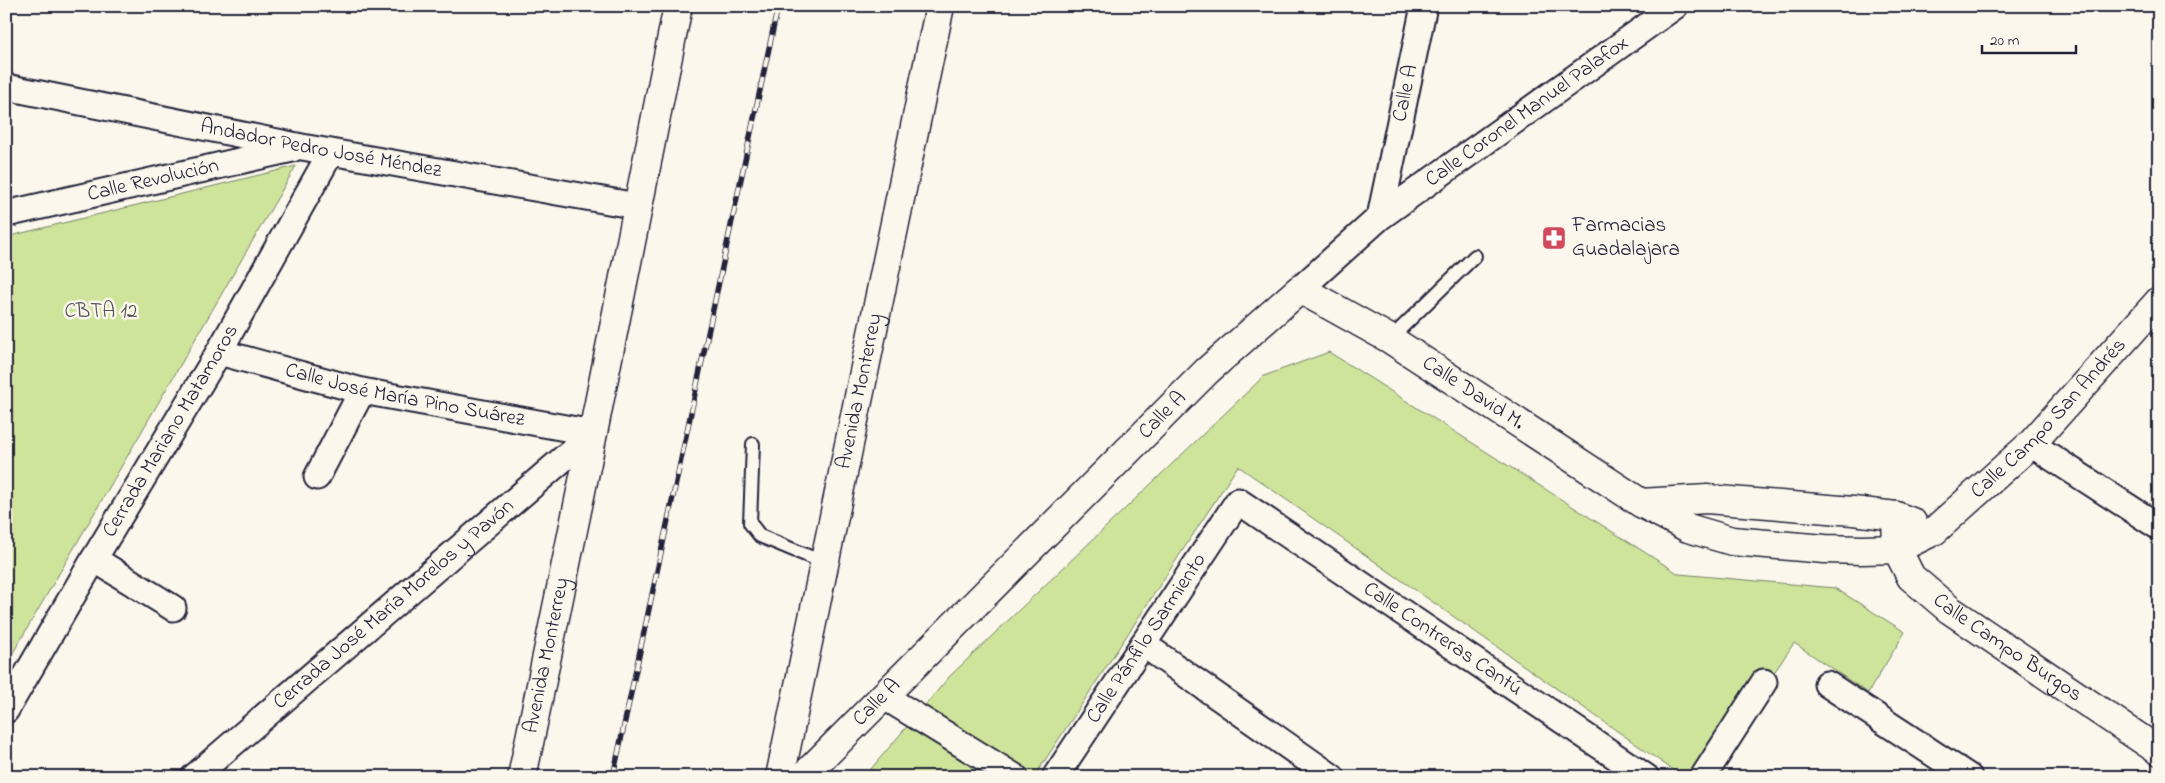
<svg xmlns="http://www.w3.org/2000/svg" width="2165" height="783" viewBox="0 0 2165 783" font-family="'Indie Flower',sans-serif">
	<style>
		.green { fill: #cde49a; stroke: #78836a }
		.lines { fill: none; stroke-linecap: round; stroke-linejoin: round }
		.service-casing { stroke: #22223b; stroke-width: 16 }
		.minor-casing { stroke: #22223b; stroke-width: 29 }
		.tertiary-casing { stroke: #22223b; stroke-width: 31 }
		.secondary-casing { stroke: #22223b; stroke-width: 31 }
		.service { stroke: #fbf7ec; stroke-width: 12 }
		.minor { stroke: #fbf7ec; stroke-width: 25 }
		.tertiary { stroke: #fbf7ec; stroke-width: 28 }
		.secondary { stroke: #fbf7ec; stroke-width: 28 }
		.rail-casing { stroke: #22223b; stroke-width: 5.5 }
		.rail { stroke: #fbf7ec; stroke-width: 4; stroke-dasharray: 11; stroke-linecap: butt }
		.labels { text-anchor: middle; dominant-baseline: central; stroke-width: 5; stroke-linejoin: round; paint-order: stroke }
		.street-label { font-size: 21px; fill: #22223b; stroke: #fbf7ec }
		.poi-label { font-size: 21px; fill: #22223b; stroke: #fbf7ec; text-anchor: start }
		.park-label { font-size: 21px; fill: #4d5253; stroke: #fbf7ec }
	</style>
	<rect width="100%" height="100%" fill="#fbf7ec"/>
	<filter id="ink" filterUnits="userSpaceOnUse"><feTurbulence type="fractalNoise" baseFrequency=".02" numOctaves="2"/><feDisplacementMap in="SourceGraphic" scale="10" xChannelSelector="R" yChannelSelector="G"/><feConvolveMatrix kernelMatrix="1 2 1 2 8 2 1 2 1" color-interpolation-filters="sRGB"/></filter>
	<g filter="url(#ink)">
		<!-- green -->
		<path class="green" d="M296 166 6 665V237Z
			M1329 352 1679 574 1835 588 1905 632 1868 693 1794 643 1704 777H1683L1238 466 1034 777H864L950 676 1264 376Z"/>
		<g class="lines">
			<defs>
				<path id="service" d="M1390 339 1475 256
					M753 444 750 523 760 536 825 563"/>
				<g id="minor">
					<path id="s1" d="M6 87 302 147 637 206"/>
					<path id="s2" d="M6 214 292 149"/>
					<path id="s3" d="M1380 217 1675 6"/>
					<path id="s4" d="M1300 289 1380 217 1424 6"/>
					<path id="s5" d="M219 352 362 391 593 433"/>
					<path d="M2031 444 2159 527"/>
					<path d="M317 477 362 391"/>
					<path d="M94 559 173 608"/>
					<path d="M1143 644 1332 777"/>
					<path d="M1827 684 1969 777"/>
					<path d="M885 697 1015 777"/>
					<path id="s6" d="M6 710 94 559 219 352 331 152"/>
					<path id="s7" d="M194 777 593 433"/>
					<path id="s8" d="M1055 777 1238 501 1646 777"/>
					<path d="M1703 777 1764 682"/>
				</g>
				<g id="tertiary">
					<path d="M1641 503 1707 499 1853 511 1896 516 1912 522"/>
					<path id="s9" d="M1896 516 1897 549 1911 577 1950 610 2159 751"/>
					<path id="s10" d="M803 777 1207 371 1300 289 1390 339 1641 503 1688 528 1732 541 1825 549 1862 550 1897 549 1934 531 2031 444 2159 301"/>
				</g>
				<g id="secondary">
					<path id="s11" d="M522 777 593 433 678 6"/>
					<path id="s12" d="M780 777 940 6"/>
				</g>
			</defs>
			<!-- service casing -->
			<use href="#service" class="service-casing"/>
			<!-- minor casing -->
			<use href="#minor" class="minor-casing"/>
			<!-- tertiary casing -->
			<use href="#tertiary" class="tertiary-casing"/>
			<!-- secondary casing -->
			<use href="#secondary" class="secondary-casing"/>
			<!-- service -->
			<use href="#service" class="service"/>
			<!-- minor -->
			<use href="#minor" class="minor"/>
			<!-- tertiary -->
			<use href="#tertiary" class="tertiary"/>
			<!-- secondary -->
			<use href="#secondary" class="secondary"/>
			<defs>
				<path id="rail" d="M613 777 778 6"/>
			</defs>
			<!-- rail casing -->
			<use href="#rail" class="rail-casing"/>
			<!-- rail -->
			<use href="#rail" class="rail"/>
		</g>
	</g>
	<!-- icons -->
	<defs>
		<symbol id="pharmacy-square" viewBox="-11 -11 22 22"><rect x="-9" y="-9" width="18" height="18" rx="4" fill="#d1495b" stroke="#fbf7ec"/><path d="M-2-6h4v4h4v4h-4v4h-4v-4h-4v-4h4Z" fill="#fff"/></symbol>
	</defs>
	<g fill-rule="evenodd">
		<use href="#pharmacy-square" x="1540" y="224" width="28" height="28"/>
	</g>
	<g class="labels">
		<!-- street labels -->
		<g class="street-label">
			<text stroke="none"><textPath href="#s4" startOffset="234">Calle A</textPath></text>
			<text stroke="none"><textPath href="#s3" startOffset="181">Calle Coronel Manuel Palafox</textPath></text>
			<text stroke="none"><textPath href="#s1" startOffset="321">Andador Pedro José Méndez</textPath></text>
			<text stroke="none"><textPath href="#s2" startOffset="151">Calle Revolución</textPath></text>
			<text stroke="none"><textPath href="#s12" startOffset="394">Avenida Monterrey</textPath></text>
			<text stroke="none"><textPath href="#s10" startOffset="899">Calle David M.</textPath></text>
			<text stroke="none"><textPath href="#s5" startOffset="191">Calle José María Pino Suárez</textPath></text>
			<text stroke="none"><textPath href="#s10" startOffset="510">Calle A</textPath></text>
			<text stroke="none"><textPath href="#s10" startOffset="1566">Calle Campo San Andrés</textPath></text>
			<text stroke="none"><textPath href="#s6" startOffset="324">Cerrada Mariano Matamoros</textPath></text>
			<text stroke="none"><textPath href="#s7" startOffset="264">Cerrada José María Morelos y Pavón</textPath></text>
			<text stroke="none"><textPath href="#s8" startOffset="166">Calle Pánfilo Sarmiento</textPath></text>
			<text stroke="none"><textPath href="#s8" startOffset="578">Calle Contreras Cantú</textPath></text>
			<text stroke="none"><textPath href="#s9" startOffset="184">Calle Campo Burgos</textPath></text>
			<text stroke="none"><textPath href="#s11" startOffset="124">Avenida Monterrey</textPath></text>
			<text stroke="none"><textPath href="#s10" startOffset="105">Calle A</textPath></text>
		</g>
		<!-- poi labels -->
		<g class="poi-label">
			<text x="1572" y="226">Farmacias<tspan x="1572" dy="24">Guadalajara</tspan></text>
		</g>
		<!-- park labels -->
		<g class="park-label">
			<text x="101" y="312">CBTA 12</text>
		</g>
	</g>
	<!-- margin -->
	<rect width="2165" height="783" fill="none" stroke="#fbf7ec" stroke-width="25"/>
	<rect x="12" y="12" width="2140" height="758" fill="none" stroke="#22223b" stroke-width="2" filter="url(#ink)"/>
	<!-- scale -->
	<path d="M1982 45v8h94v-8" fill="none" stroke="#22223b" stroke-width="2.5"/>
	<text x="1990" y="45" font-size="15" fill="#22223b" stroke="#fbf7ec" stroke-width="4" paint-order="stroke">20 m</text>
</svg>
